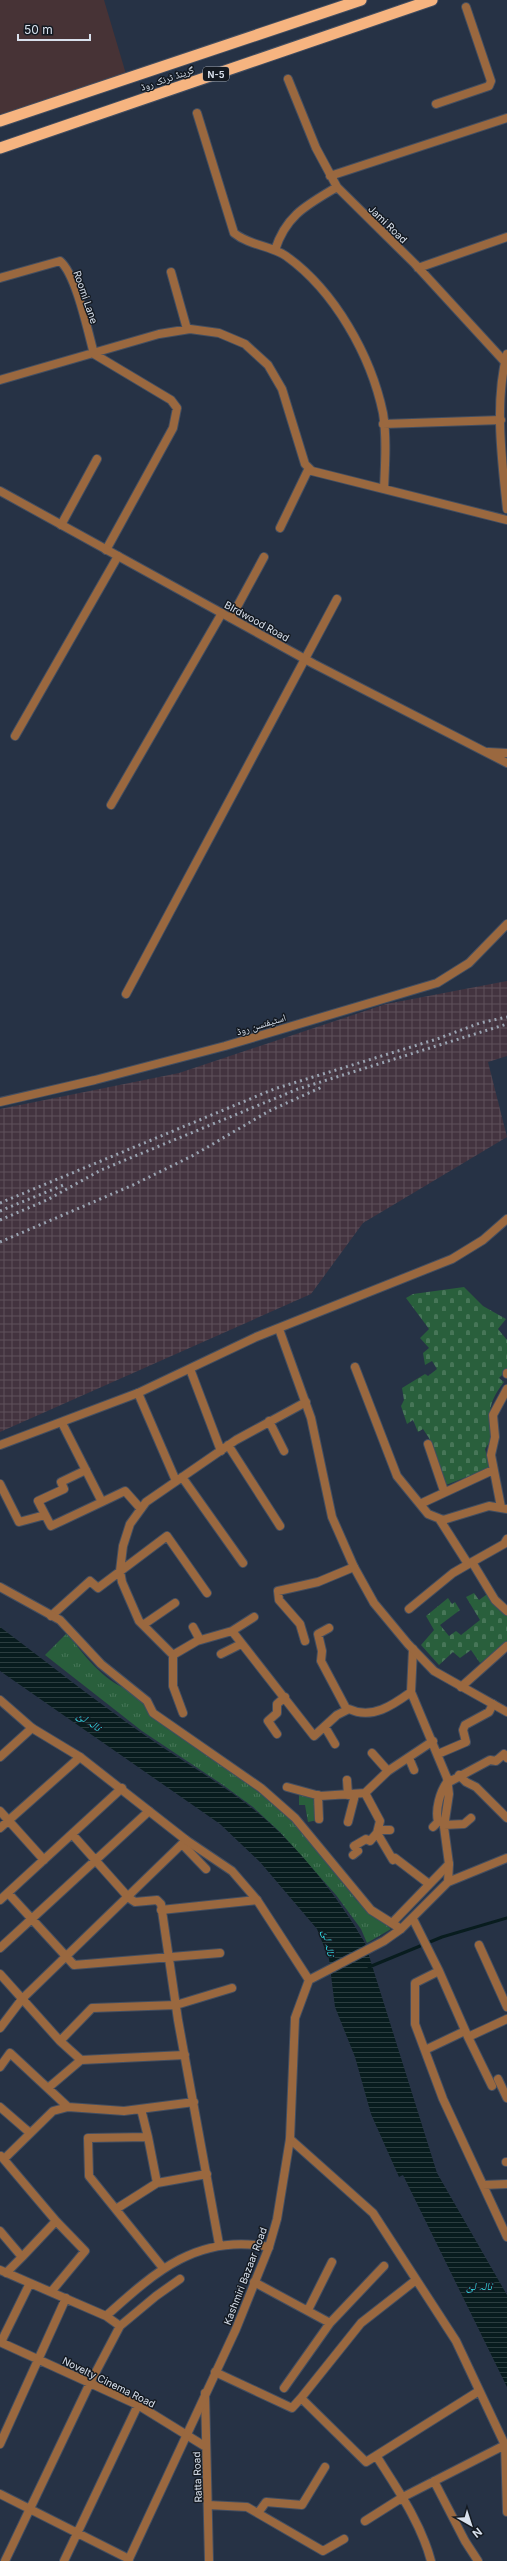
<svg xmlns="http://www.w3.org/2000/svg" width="507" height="2561" viewBox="0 0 507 2561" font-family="Inter,'Noto Naskh Arabic',sans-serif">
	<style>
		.industrial { fill: url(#industrial-grid) }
		.education { fill: #473336 }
		.grass { fill: url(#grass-tufts) }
		.cemetery { fill: url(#cemetery-stones) }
		.water { fill: url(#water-rules) }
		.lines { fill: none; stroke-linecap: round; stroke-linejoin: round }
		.stream { stroke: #081c1e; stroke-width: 3 }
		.minor-casing { stroke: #434e60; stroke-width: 10 }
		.tertiary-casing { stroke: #434e60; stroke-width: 10 }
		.trunk-casing { stroke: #434e60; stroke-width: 13 }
		.minor { stroke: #9a683f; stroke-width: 8 }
		.tertiary { stroke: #9a683f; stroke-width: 8 }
		.trunk { stroke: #f6b480; stroke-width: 11 }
		.rail { stroke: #99a3b1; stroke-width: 3; stroke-dasharray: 2 4; stroke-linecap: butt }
		.labels { text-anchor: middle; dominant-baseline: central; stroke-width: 3; stroke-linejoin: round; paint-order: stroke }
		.shield { fill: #141a22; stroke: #9ea5b0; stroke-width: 1 }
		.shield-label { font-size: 9px; font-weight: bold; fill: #d9e1ed }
		.street-label { font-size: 10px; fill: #d9e1ed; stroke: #141a22 }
		.water-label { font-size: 11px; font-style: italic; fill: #32d6e2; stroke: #141a22 }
	</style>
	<defs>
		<pattern id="industrial-grid" width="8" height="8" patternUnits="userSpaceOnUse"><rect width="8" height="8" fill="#43333f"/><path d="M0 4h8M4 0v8" fill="none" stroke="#5e505b"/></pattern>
		<pattern id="grass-tufts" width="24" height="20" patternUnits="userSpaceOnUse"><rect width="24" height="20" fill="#295f3c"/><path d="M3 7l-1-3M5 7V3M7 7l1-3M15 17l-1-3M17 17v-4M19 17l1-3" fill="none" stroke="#477658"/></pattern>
		<pattern id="cemetery-stones" width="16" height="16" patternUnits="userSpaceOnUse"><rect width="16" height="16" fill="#295f3c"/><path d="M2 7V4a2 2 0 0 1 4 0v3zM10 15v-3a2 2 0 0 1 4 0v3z" fill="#477658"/></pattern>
		<pattern id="water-rules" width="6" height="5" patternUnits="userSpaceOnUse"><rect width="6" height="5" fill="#081c1e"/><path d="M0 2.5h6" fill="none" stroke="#2b3d3f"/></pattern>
	</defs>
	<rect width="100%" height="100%" fill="#263245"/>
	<!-- industrial -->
	<path class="industrial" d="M507 981V1056L488 1062 507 1137 363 1223 311 1294 0 1432V1109L179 1073 386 1004Z"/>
	<!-- education -->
	<path class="education" d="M0 0H104L126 74 0 117Z"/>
	<!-- grass -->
	<path class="grass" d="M67 1633C83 1654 103 1681 129 1690L291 1818 357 1901 391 1929 367 1943 361 1929 336 1895 280 1832 253 1807 223 1785 142 1731 45 1655Z
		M299 1792 315 1796 314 1803H316L318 1820 308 1822 305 1805H299Z"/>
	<!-- cemetery -->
	<path class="cemetery" d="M464 1287 483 1306 506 1319 498 1329 507 1340V1370L499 1378 504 1382C488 1403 488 1412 493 1437L485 1449 490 1468 446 1485 429 1438 423 1429 418 1432 413 1420 407 1424 401 1406 404 1400 402 1388 425 1374 428 1376 437 1369 432 1361 425 1365 423 1353 429 1348 420 1338 429 1329 406 1298 413 1294Z
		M490 1592 507 1612V1643L480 1663 471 1650 460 1658 453 1652 439 1665 421 1645 434 1630 426 1616 448 1598 452 1604 455 1602 460 1610 440 1625 449 1636 456 1631 461 1635 480 1620 466 1597 474 1593 479 1600Z"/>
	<!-- water -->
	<path class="water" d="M0 1627C47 1662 94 1700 143 1734 181 1761 222 1783 258 1813 297 1845 340 1899 365 1943L437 2173 507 2295V2387L403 2175 399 2177 371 2114 355 2057 335 2007 329 1959 317 1929 260 1862 220 1824 0 1671Z"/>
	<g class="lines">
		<!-- stream -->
		<path class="stream" d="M369 1967 442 1937 507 1918"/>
		<defs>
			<path id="minor" d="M288 79 316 148 337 187 415 264 505 362
				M436 104 489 86 491 81 466 7
				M197 113 234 233C250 246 270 245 286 256 335 291 371 356 383 413 387 438 385 465 384 489
				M330 176 507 118
				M275 250C286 215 307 205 337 187
				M418 268 507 237
				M171 272 187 329
				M0 278 60 261C76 274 88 332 94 354L171 400 177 408 173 428 106 550
				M0 380 159 334 190 329 219 333 245 344 268 365 282 389 305 464 312 471 507 520
				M383 424 501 420
				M61 525 97 459
				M280 528 309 468
				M231 618 264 557
				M15 736 118 556
				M111 805 222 613
				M126 994 337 599
				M355 1367 397 1476 428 1514 443 1520 489 1506 507 1509
				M190 1369 221 1451
				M507 1374V1373
				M138 1393 176 1481
				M269 1421 284 1451
				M62 1423 102 1502 125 1491 141 1509
				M428 1444 444 1491
				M228 1445 280 1526
				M86 1470 61 1482 64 1489 38 1501 51 1526 102 1502
				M182 1477 243 1563
				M0 1484 19 1522 45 1515
				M420 1504 493 1470
				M501 1507 491 1455 495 1437 493 1415 507 1389
				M440 1520 468 1564
				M507 1539 504 1544 472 1562 495 1600 507 1611
				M409 1609 453 1573 472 1562
				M51 1616 90 1581 98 1588 167 1536 207 1593
				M143 1625 175 1603
				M193 1627 200 1640
				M329 1628 318 1634 322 1651 321 1661 347 1710
				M232 1631 254 1617
				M305 1641 300 1624 279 1600 278 1591 318 1582 354 1567
				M221 1654 241 1644
				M173 1655 197 1641 232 1631 314 1736 337 1715 349 1709C372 1720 393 1705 411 1692
				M461 1687 507 1646
				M183 1713 173 1686V1655L139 1621 122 1582 120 1571 123 1546 130 1524 146 1502 236 1440 306 1402
				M325 1727 335 1744
				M277 1734 268 1721 277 1713V1704L285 1697
				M372 1753 388 1771
				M438 1754 466 1742 463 1730 465 1725 489 1712 493 1704
				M0 1757 32 1728
				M409 1758 414 1770
				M459 1775 466 1782 476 1787 507 1818
				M447 1778 451 1781 490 1760 496 1761 504 1754 507 1758
				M347 1780 348 1795
				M287 1787 320 1796 365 1793 388 1771 433 1741
				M365 1793 380 1821 377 1833 393 1860 395 1858 429 1884
				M318 1795 319 1819
				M0 1811 44 1860
				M348 1822 355 1795
				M444 1825 464 1824 471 1818
				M433 1827 438 1822C435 1809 440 1792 447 1782
				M0 1828 80 1757
				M378 1830H390
				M72 1834 129 1898 135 1902 157 1900 161 1904 178 2020 219 2244
				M182 1844 206 1869
				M353 1855 358 1851 354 1846 366 1839 370 1841 377 1833
				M8 1893 74 1965 220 1953
				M0 1900 122 1788
				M161 1910 257 1900
				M392 1923 449 1864 444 1827 449 1794 447 1778 411 1692 413 1649
				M0 1948 149 1811
				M0 1974 60 2041
				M0 2028 22 1999 186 1840
				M185 2055 81 2060 60 2041 92 2008 176 2005 232 1988
				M0 2067 10 2053 68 2107 53 2111 4 2159
				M48 2088 81 2060
				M0 2107 30 2133
				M68 2107 124 2111 194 2102
				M141 2109 148 2137
				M290 2139 373 2213 456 2341 505 2445 507 2512
				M1 2156 56 2221 22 2257
				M157 2183 207 2174
				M116 2209 157 2183 148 2137 88 2138 89 2176 163 2268
				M0 2231 22 2257 6 2273
				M0 2270 106 2316C155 2272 198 2233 269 2247
				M416 2280 361 2323 301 2398 366 2462 479 2391
				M254 2282 330 2323
				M51 2292 85 2251 56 2221
				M308 2310 332 2262
				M120 2326 156 2296 180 2279
				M0 2342 138 2405 206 2447
				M1 2342 30 2283
				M215 2372 292 2408 301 2398
				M284 2388 330 2323 384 2266
				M205 2393 209 2561
				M0 2444 66 2298
				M377 2457C398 2490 421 2523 431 2561
				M434 2481 465 2541 478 2561
				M0 2494 129 2559
				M208 2505 247 2507 323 2551 344 2539
				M258 2513 266 2502 302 2505 325 2467
				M365 2521 403 2497 505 2445
				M5 2561 90 2383 120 2326 106 2316
				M64 2561 138 2405"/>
			<path id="tertiary" d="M507 354C494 403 502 460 507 509
				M0 491 314 664 507 763
				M488 752 507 753
				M0 1102 95 1080 225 1046 437 983 469 963 507 924
				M279 1329 311 1418 332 1517 354 1567 374 1603 408 1644 434 1671 507 1712
				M0 1445 138 1393 256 1337 452 1259 483 1240 507 1219
				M0 1587 60 1620 101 1664 147 1701 153 1713 261 1788 295 1818 371 1910 401 1929
				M0 1700 32 1728 80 1757 186 1840 232 1871 257 1900 309 1980
				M448 1882 449 1864
				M413 1919 439 1971 415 1983V2024L443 2099 507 2237
				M479 1945 507 2007
				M439 1971 468 2037 507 2019
				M309 1980 384 1941 401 1929 448 1882 507 1858
				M468 2037 492 2086
				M425 2050 465 2031
				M498 2079 507 2098
				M506 2162H507
				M483 2185 507 2184
				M128 2561 236 2329 269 2247 277 2219 290 2139 295 2018 309 1980"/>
			<path id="trunk" d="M0 121 361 0
				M0 148 432 0"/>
		</defs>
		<!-- minor casing -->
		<use href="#minor" class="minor-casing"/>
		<!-- tertiary casing -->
		<use href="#tertiary" class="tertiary-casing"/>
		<!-- trunk casing -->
		<use href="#trunk" class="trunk-casing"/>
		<!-- minor -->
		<use href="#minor" class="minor"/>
		<!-- tertiary -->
		<use href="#tertiary" class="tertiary"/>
		<!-- trunk -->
		<use href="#trunk" class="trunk"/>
		<!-- rail -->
		<path class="rail" d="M0 1203 274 1089 437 1039 480 1023 507 1017
			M0 1211 66 1184
			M0 1220 47 1200 101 1170 298 1089 507 1024
			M0 1242 133 1185 194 1155 269 1111 322 1087"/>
	</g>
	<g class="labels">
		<!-- shield labels -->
		<rect class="shield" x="203" y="67" width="26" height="14" rx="3"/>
		<g class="shield-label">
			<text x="216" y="74">N-5</text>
		</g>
		<!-- street labels -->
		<g class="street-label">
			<text transform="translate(167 78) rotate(-19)">گرینڈ ٹرنک روڈ</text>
			<text transform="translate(388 224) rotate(44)">Jami Road</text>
			<text transform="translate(86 297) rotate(71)">Roomi Lane</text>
			<text transform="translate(257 621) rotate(29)">BIrdwood Road</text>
			<text transform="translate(261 1024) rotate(-17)">اسٹیفنسن روڈ</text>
			<text transform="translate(245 2276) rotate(-69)">Kashmiri Bazaar Road</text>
			<text transform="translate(109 2382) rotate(26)">Novelty Cinema Road</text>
			<text transform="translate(197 2477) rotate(-92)">Ratta Road</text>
		</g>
		<!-- water labels -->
		<g class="water-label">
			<text transform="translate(89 1721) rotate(34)">نالہ لئ</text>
			<text transform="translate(329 1943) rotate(78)">نالہ لئ</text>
			<text x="479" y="2286">نالہ لئ</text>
		</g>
	</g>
	<!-- north arrow -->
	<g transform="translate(471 2525) rotate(141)" stroke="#141a22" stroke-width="3" paint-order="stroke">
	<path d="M0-3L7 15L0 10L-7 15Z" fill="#d9e1ed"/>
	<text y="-6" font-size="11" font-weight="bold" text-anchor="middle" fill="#d9e1ed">N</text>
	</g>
	<!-- scale -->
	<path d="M18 34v6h72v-6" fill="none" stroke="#d9e1ed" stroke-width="2"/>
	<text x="24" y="34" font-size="12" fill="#d9e1ed" stroke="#141a22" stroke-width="3" paint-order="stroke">50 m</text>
</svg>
